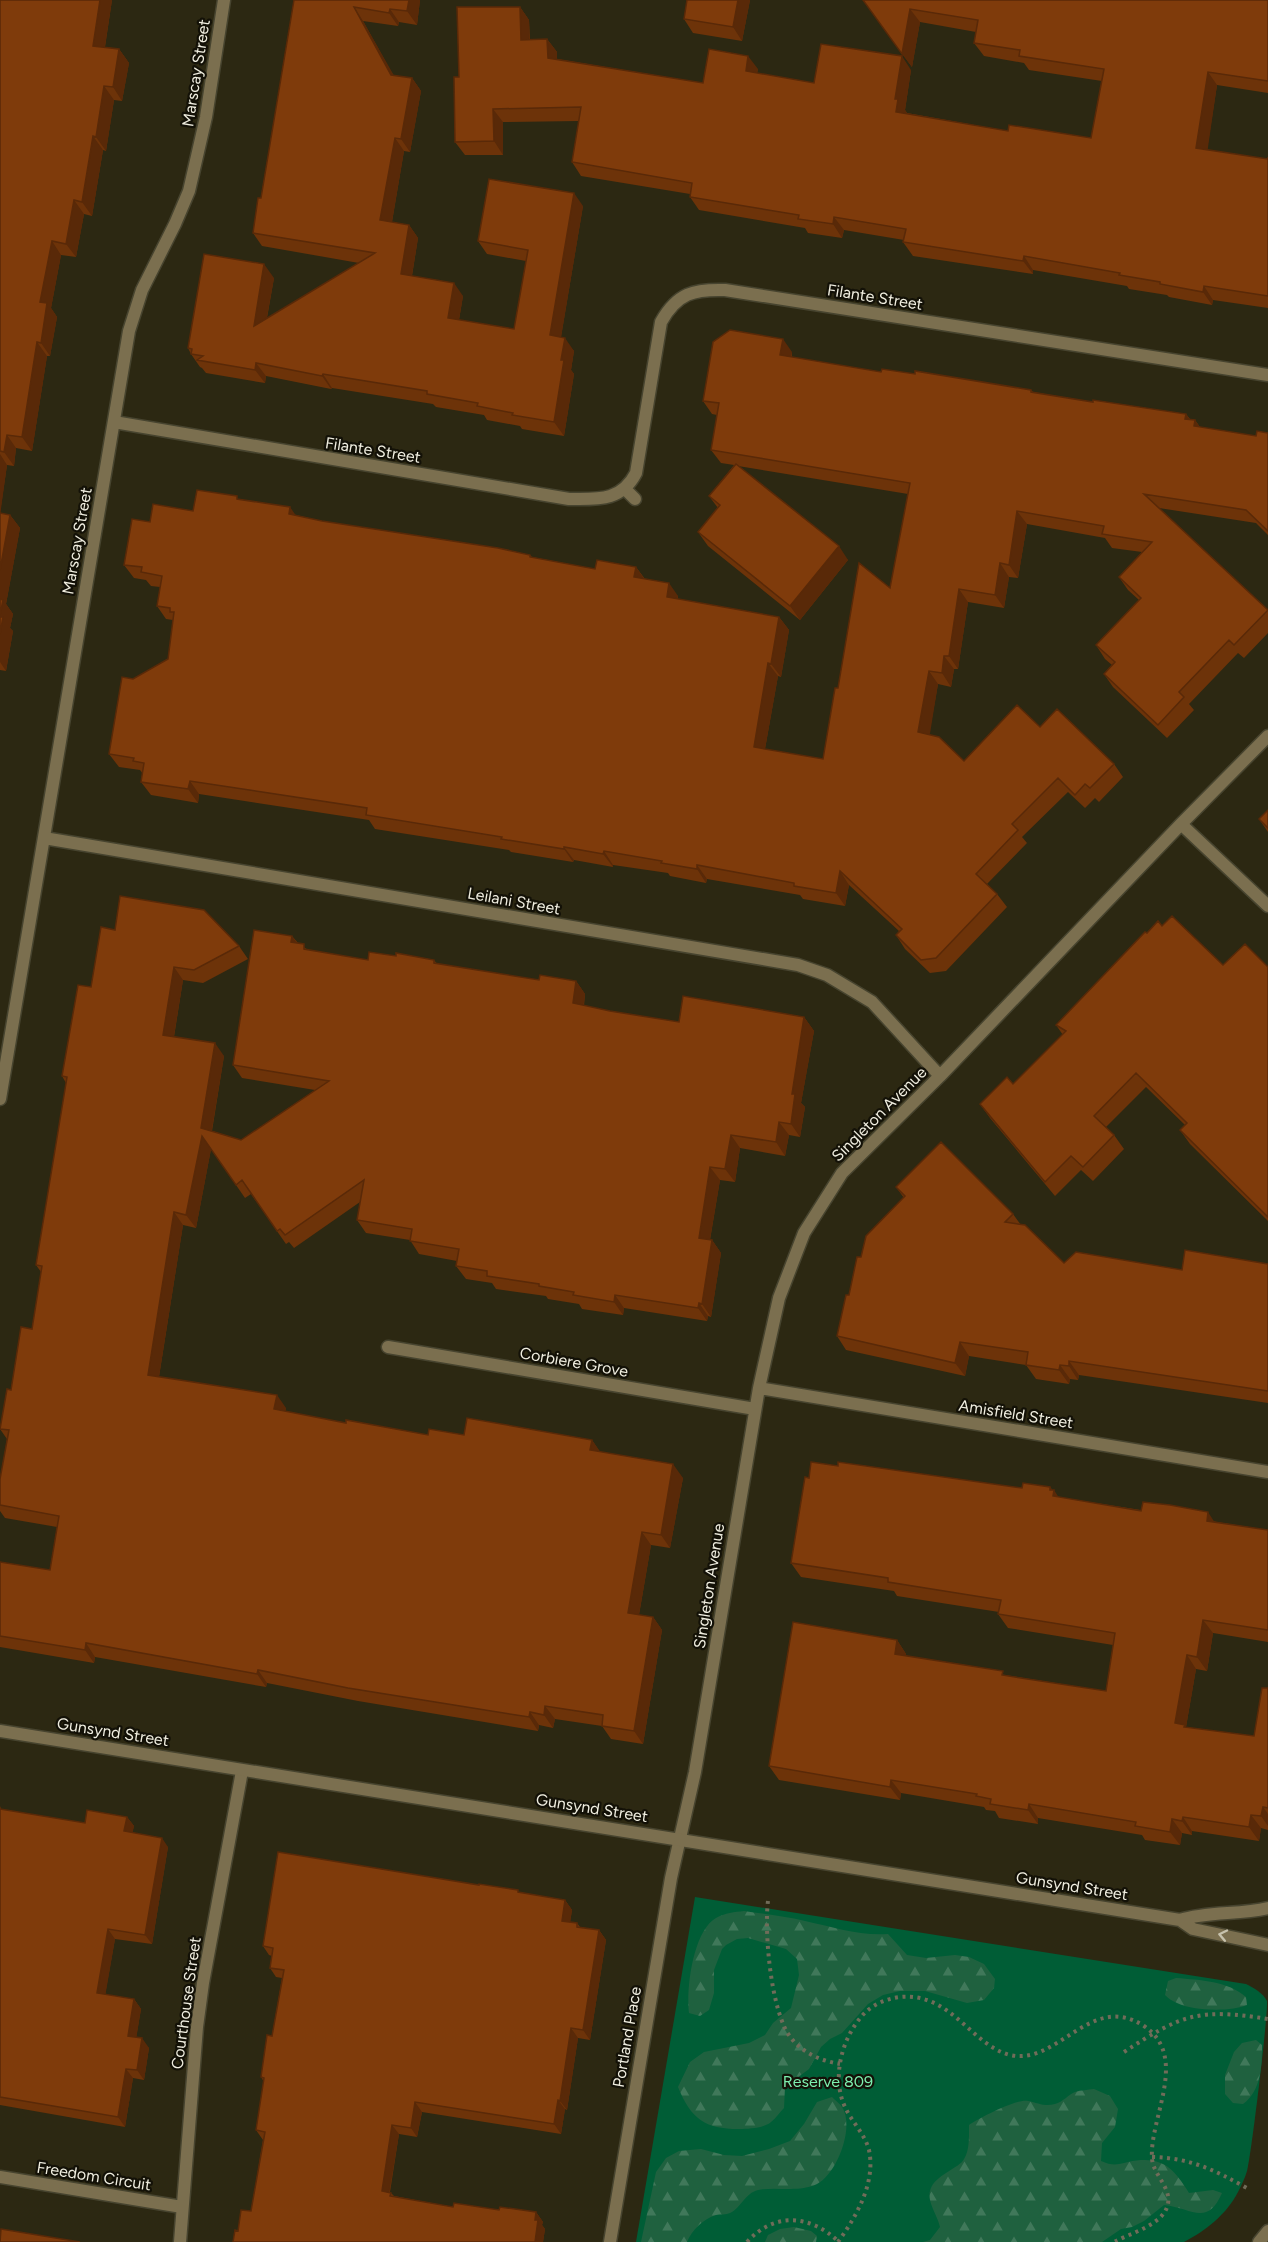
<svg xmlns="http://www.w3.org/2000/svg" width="1268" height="2242" viewBox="0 0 1268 2242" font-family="Figtree,sans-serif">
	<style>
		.green { fill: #005d36 }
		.forest { fill: url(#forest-firs) }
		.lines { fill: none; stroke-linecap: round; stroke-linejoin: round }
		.minor-casing { stroke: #47442f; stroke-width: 15 }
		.tertiary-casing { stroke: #47442f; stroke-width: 15 }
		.path { stroke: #706c59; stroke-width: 4; stroke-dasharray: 3 4.5; stroke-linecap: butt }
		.minor { stroke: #7b6f4f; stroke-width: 12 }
		.tertiary { stroke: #7b6f4f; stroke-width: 12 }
		.wall { fill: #6d3309 }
		.shaded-wall { fill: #592908 }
		.building { fill: #7f3b0b; stroke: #592908; stroke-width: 1.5 }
		.oneway { stroke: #c7c2ad }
		.labels { text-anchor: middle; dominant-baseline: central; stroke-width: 4.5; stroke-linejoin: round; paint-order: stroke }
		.street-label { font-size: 16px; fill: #f0eee0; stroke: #131107 }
		.park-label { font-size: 16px; fill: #7df0af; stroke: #131107 }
	</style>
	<defs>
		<pattern id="forest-firs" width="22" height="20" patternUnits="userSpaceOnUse" patternTransform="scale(1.5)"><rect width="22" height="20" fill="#1f613f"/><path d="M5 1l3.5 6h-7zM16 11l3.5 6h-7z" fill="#40785a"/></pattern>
	</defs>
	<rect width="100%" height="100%" fill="#2c2812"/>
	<!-- green -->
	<path class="green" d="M695 1897 1246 1984C1254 1988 1263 1993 1267 2001 1268 2016 1252 2149 1247 2171 1245 2178 1241 2186 1238 2192 1227 2214 1205 2231 1184 2242H636Z"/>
	<!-- forest -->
	<path class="forest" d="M744 1911C764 1914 784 1916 805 1921 833 1927 859 1936 888 1934L907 1955 926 1958 955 1955 969 1957 984 1964 995 1979 994 1988 984 2000 967 2003 925 1991H900L883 1995 868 2004 842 2033 830 2039 821 2047 809 2069 785 2087 784 2108C780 2112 776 2118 771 2122 764 2128 749 2129 739 2129 705 2129 691 2119 678 2087L690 2062 704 2052 749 2043 765 2035 773 2023 791 2008 799 1975 797 1959 786 1949 748 1938 737 1939 726 1945 722 1949 714 1970V1993L709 2010 700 2016 689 2013C686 1989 693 1931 716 1918 725 1913 735 1912 744 1911Z
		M1176 1978C1200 1980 1228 1981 1246 1997L1247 2005C1231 2012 1193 2011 1177 2003 1172 2001 1168 1998 1165 1995L1168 1981Z
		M1256 2040 1262 2045C1262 2066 1261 2091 1243 2104L1233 2103 1225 2094V2075L1234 2052 1242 2043Z
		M1094 2089 1110 2096 1118 2109 1115 2127 1102 2143 1101 2161C1112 2166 1117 2165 1128 2162 1161 2155 1173 2167 1189 2193L1213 2190 1222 2193C1207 2227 1192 2208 1164 2205L1144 2221 1132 2227 1121 2229 1102 2242H923L930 2240 940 2227C938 2218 932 2209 930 2200 926 2179 950 2173 962 2162 970 2153 969 2137 969 2125 980 2118 1015 2099 1028 2101 1038 2103 1045 2107 1055 2104 1063 2102 1068 2095 1075 2092 1081 2090 1088 2090 1094 2089Z
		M832 2097C835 2100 840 2104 842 2107 855 2127 837 2174 817 2184 798 2193 777 2186 758 2190 745 2193 741 2208 730 2213 726 2215 720 2214 716 2215 703 2219 692 2230 687 2242H641L656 2172 666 2158 679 2151 701 2149 724 2155 742 2156 769 2149 790 2141 804 2124 817 2102Z
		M794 2227 811 2231 817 2236 816 2242H765L768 2235 780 2229Z"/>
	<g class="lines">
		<defs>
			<path id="minor" d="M114 422 569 499C597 499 621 502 636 473L661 322C677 293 694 289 725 290L1268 375
				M625 489 635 499
				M1181 824 1268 906
				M44 838 798 965 827 975 872 1002 940 1076
				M0 1099 129 331 142 290 175 224 189 191 206 117 224 0
				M388 1347 755 1409
				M759 1388 1268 1472
				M0 2177 182 2207
				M180 2242 197 2027 203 1983 242 1771
				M610 2242 671 1878 695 1772 759 1388 779 1298 804 1233 842 1173 940 1076 1181 824 1268 736"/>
			<path id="tertiary" d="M0 1731 1180 1920 1193 1929 1268 1945
				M1180 1920C1208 1911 1239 1915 1268 1908
				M1259 2242 1268 2231"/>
		</defs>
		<!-- minor casing -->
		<use href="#minor" class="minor-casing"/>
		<!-- tertiary casing -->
		<use href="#tertiary" class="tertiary-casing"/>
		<!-- path -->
		<path class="path" d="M768 1901C764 1932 771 2013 791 2038 803 2053 821 2061 840 2064
			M1124 2052C1182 2014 1199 2008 1268 2019
			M1152 2157C1191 2158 1214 2170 1247 2188
			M747 2242C774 2212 810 2214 839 2242
			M838 2242C856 2217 876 2183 869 2150 865 2135 854 2124 847 2111 831 2082 840 2042 861 2017 871 2005 885 1999 900 1997 951 1992 971 2045 1010 2055 1058 2066 1091 1991 1144 2026 1190 2057 1149 2118 1152 2159 1154 2178 1178 2192 1164 2213 1154 2227 1129 2234 1114 2242"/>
		<!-- minor -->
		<use href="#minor" class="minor"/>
		<!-- tertiary -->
		<use href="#tertiary" class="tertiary"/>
	</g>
	<!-- wall -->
	<path class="wall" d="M0 0H112L105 47 119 49 129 63 122 101 114 100 106 151 103 150 92 216 84 214 76 257 61 255 51 308 57 317 50 356H47L32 451 16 448 14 466 7 465 0 513 10 515 20 528 6 604 13 614 10 628 13 631 6 671 0 670V672Z
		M294 0H420L417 25 399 22 398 26 363 21 393 75 412 78 421 91 410 152 404 151 392 222 409 225 418 238 412 276 463 296 459 320 514 329 526 261 487 254 478 241 583 206 561 337 574 351 571 370 574 374 564 436 522 429 520 426 487 420 484 415 436 407 433 404 332 388 331 389 266 376 265 383 206 373 202 368 200 367 191 354 188 348 274 278 267 318 359 263 262 246 253 233 261 198Z
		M687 0H750L742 41 693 33 684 19Z
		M863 0H1268V93L1217 85 1207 150 1268 159V157V308L1213 300 1212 305 1169 297 1167 295 1129 289 1127 286 1033 270V274L913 256 903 242 904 240 844 230 842 238 808 233 805 228 699 210 690 197V194L581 176 572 162 579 121 503 122V155H465L455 142 459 77 520 7 529 20 530 39H547L557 52V59L703 83 758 69 757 73 814 83 911 70 905 110 907 113 1008 131 1091 138 1102 81 1029 70 1024 63 984 56 974 43 976 32 920 22 912 67Z
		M792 352V357L881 372 915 374 1031 390 1033 392 1093 402 1186 414 1190 419 1195 420 1200 427 1256 436 1268 433V535L1256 523 1159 508 1268 611V633L1244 658 1238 653 1189 704 1194 710 1167 738 1113 687 1104 674 1112 665 1105 659 1096 645 1139 600 1128 590 1119 577 1142 552 1112 548 1105 538 1027 524 1018 578 1009 577 1004 608 968 602 958 669H954L951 687 938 684 929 735 964 761 1040 727 1114 764 1123 777 1099 802 1095 798 1085 808 1068 792 1022 837 1027 843 987 884 997 894 1007 907 946 971 930 973 905 949 896 935 899 931 849 885 845 906 803 899 800 895 707 879 706 883 670 876 668 873 613 865V867L574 860 573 862 511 852 509 850 375 829 369 820 199 794 198 803 151 795 141 782 143 774 140 770 119 767 109 754 133 679 168 659 173 620 166 619 157 606 160 587 151 586 146 580 134 578 124 565 150 522 240 499 296 515 322 521 530 555 532 557 595 569 636 567 645 579 678 596V599L779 617 789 630 781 677 778 676 765 749 823 759 838 688 890 588 908 494 738 466 848 560 800 620 708 546 698 532 718 508 709 496 734 465 721 463 711 450 717 415 712 414 703 401Z
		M1268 810V832L1259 819Z
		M1162 926 1223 965 1268 967V1221L1190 1144 1180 1130 1185 1125 1146 1087 1106 1127 1114 1135 1124 1149 1093 1181 1081 1170 1055 1196 990 1118 980 1104 1013 1084 1063 1035 1056 1025 1147 933Z
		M115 930 239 946 248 959 203 983 183 980 174 1037 224 1056 212 1131 241 1140 315 1090 242 1078 233 1065 292 936 298 943 308 950 368 960 396 956 434 960 437 964 539 980 576 981 585 994 584 1006 610 1011 679 1022 804 1017 814 1031 801 1103 805 1107 800 1137 789 1135 785 1156 740 1148 735 1182 720 1180 710 1240H712L721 1253 711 1317 708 1316 707 1321 624 1308 623 1315 582 1309 579 1304 548 1299 546 1296 496 1289 492 1283 466 1279 456 1266 457 1261 419 1254 410 1240 366 1233 357 1220 360 1202 294 1248 289 1242 286 1244 251 1194 245 1198 211 1149 196 1228 183 1225 159 1377 286 1408 285 1411 346 1423 428 1435H464L592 1440 600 1452 683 1478 670 1548 651 1545 639 1615 653 1617 662 1630 643 1744 611 1739 602 1726 555 1719 553 1728 539 1725 538 1731 358 1701 267 1683 266 1687 95 1657 94 1663 0 1647V1562L50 1570 57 1527 5 1518 0 1511V1479L7 1439 0 1429 11 1390 32 1329 41 1272 36 1265 66 1083 62 1076 91 987Z
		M896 1187 1013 1214 1021 1225 1064 1263 1182 1270 1268 1264V1403L1079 1375 1078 1380 1070 1379 1069 1384 1036 1379 1026 1365 969 1356 965 1376 846 1350 837 1336 849 1295 904 1198Z
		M838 1466 1022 1488 1050 1487 1058 1497 1268 1530V1642L1213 1633 1207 1671 1196 1669 1186 1727 1254 1736 1268 1688V1830L1261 1828 1259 1841 1192 1831V1835L1182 1833 1180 1845 1145 1840 1142 1835 1038 1818V1824L999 1818 995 1811 986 1810 984 1807 901 1793 900 1800 779 1780 769 1766 897 1640 906 1654V1656L1005 1675 1106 1691 1113 1645 1008 1628 998 1614 999 1612 897 1596 894 1591 801 1577 791 1563 809 1478Z
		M0 1806 1 1809 85 1823 127 1817 134 1826 132 1833 168 1847 152 1944 115 1939 105 1995 134 1999 141 2009 136 2038 149 2048 144 2080 133 2078 125 2127 0 2105Z
		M520 1893 565 1900 572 1910 570 1922 577 1923 580 1927 599 1930 606 1940 590 2040 578 2038 567 2110 565 2109 561 2134 422 2112 417 2137 399 2134 390 2192 394 2196 453 2207 536 2212 543 2222 542 2225 545 2229 543 2242H233L238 2231 251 2211 263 2140 256 2130 264 2082 261 2077 272 2036 282 1978 276 1977 270 1968 272 1956 269 1955 263 1946Z"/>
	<!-- shaded-wall -->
	<path class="shaded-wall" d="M100 0H112L103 59 93 46Z
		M409 0H420L417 25 407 11Z
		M738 0H750L742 41 733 27Z
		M354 7 363 21 401 88 391 75Z
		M520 7 529 20 530 53 521 40Z
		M390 9 399 22 398 26 389 13Z
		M910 9 920 22 912 67 902 54Z
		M547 39 557 52V71L548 58Z
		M119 49 129 63 122 101 113 87Z
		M748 56 758 69 755 85 746 71Z
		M902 56 911 70 905 110 907 113 905 125 896 112 895 99Z
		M1208 72 1217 85 1206 161 1196 148Z
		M412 78 421 91 410 152 401 139Z
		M104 86 114 100 106 151 96 137Z
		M493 109 503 122V155L494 141Z
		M93 136 103 150 92 216 82 202Z
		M395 138 404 151 390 233 380 220Z
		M574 193 583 206 559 349 550 335Z
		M74 200 84 214 76 257 66 244Z
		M834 217 844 230 842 238 833 224Z
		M409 225 418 238 410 287 401 274Z
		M52 241 61 255 51 308 57 317 50 356 41 343 40 302Z
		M1024 256 1033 270V274L1023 261Z
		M264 264 274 278 263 339 254 326Z
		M454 283 463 296 457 331 448 318Z
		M1204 286 1213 300 1212 305 1203 292Z
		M565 338 574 351 571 370 574 374 564 436 554 422 561 360Z
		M783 339 792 352 790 368 780 355Z
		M37 342 47 356 32 451 22 437Z
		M256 363 266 376 265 383 255 370Z
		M323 374 332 388 331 389 322 376Z
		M1186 414 1194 425 1195 420 1204 433 1203 439 1185 419Z
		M7 435 16 448 14 466 4 452Z
		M0 454 7 465 0 516Z
		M290 507 299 520 289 514Z
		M1017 511 1027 524 1018 578 1009 565Z
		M10 515 20 528 6 604 13 614 10 628 13 631 6 671 0 662V570Z
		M839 546 848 560 800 620 790 606Z
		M1000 563 1009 577 1004 608 995 595Z
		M636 567 645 580 634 577Z
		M669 583 678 596 676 610 667 597Z
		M959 589 968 602 958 669 949 656Z
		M779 617 789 630 781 677 771 664Z
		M944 656 954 669 951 687 942 673Z
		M768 663 778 676 763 760 754 747Z
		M929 671 938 684 928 746 918 732Z
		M190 781 199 794 198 803 188 789Z
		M564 847 574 860 573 862 564 849Z
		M604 851 613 865V867L603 854Z
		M697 865 707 879 706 883 697 869Z
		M840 871 849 885 845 906 836 893Z
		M292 936 301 949 291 942Z
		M174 967 183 980 172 1048 163 1035Z
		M576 981 585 994 582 1017 573 1003Z
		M804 1017 814 1031 801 1103 805 1107 800 1137 791 1124 792 1094Z
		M215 1043 224 1056 210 1141 201 1128Z
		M779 1122 789 1135 785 1156 776 1142Z
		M731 1135 740 1148 735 1182 725 1169Z
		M202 1136 211 1149 196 1228 186 1215Z
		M710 1167 720 1180 708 1251 699 1238Z
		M174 1212 183 1225 157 1389 148 1375Z
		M712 1240 721 1253 711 1317 702 1304Z
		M615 1295 624 1308 623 1315 614 1302Z
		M699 1303 708 1316 707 1321 698 1308Z
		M960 1342 969 1356 965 1376 955 1363Z
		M1069 1361 1079 1375 1078 1380 1069 1366Z
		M1060 1365 1070 1379 1069 1384 1059 1370Z
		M277 1395 286 1408 284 1422 274 1409Z
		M592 1440 601 1453 590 1450Z
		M673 1464 683 1478 670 1548 661 1535Z
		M1050 1487 1054 1492V1490L1063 1504 1053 1496 1050 1490Z
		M1208 1512 1217 1526 1207 1521Z
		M642 1532 651 1545 637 1626 628 1613Z
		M653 1617 662 1630 643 1744 634 1731Z
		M1203 1620 1213 1633 1207 1671 1197 1657Z
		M897 1640 906 1654 904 1668 895 1654Z
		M86 1643 95 1657 94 1663 85 1650Z
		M1187 1655 1196 1669 1186 1727 1194 1739 1175 1723Z
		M258 1670 267 1683 266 1687 257 1674Z
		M545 1706 555 1719 553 1728 544 1715Z
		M530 1712 539 1725 538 1731 529 1717Z
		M891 1780 901 1793 900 1800 890 1787Z
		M1029 1804 1038 1818V1824L1028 1810Z
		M1263 1807 1268 1814V1826L1261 1816Z
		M1251 1815 1261 1828 1259 1841 1249 1827Z
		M127 1817 134 1826 131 1841 124 1831Z
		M1183 1817 1192 1831V1835L1182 1821Z
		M1172 1819 1182 1833 1180 1845 1170 1832Z
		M162 1838 168 1847 152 1944 145 1935Z
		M565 1900 572 1910 569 1930 562 1921Z
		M108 1929 115 1939 104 2003 97 1993Z
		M599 1930 606 1940 590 2040 583 2030Z
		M134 1999 141 2009 135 2046 128 2036Z
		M571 2028 578 2038 567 2110 560 2101Z
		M142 2038 149 2048 144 2080 137 2070Z
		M126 2069 133 2078 125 2127 118 2117Z
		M558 2100 565 2109 561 2134 554 2124Z
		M415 2102 422 2112 417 2137 411 2128Z
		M392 2125 399 2134 388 2201 382 2191Z
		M536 2212 543 2222 542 2225 545 2229 543 2242H535V2220Z"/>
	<!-- building -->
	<path class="building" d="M0 0H100L93 46 119 49 113 87 104 86 96 137 93 136 82 202 74 200 66 244 52 241 40 302 47 303 41 343 37 342 22 437 7 435 4 452 0 451Z
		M294 0H409L407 11 390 9 389 13 354 7 391 75 412 78 401 139 395 138 380 220 409 225 401 274 454 283 448 318 514 329 528 250 478 241 489 179 574 193 550 335 565 338 561 360H564L554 422 512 415 513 413 477 406 478 403 427 394V391L323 374 322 376 256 363 255 370 197 360 203 356 191 354 192 349 188 348 204 254 264 264 254 326 375 253 253 233 258 198H261Z
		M687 0H738L733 27 684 19Z
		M863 0H1268V81L1208 72 1196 148 1268 159V157V296L1204 286 1203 292 1160 284V282L1119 275 1120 273 1024 256 1023 261 903 242 906 229 834 217 833 224 798 219 799 215 690 197 692 183 572 162 581 107 493 109 494 141 455 142 454 77H459L457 7H520L521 40 547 39 548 58 703 83 709 49 748 56 746 71 814 83 821 44 902 56 895 99H898L896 112 1008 131 1009 125 1091 138 1104 69 1019 56 1020 50 974 43 978 20 910 9 902 54Z
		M730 330 783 339 780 355 881 372 882 369 915 374V371L1031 390V392L1093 402V400L1186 414 1185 419 1195 420 1194 426 1256 436 1257 431 1268 433V531L1246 510 1144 494 1268 610 1234 645 1229 640 1179 692 1184 697 1158 725 1104 674 1115 662 1096 645 1141 598 1119 577 1152 542 1102 534 1104 526 1017 511 1009 565 1000 563 995 595 959 589 949 656H944L942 673 929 671 918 732 939 737 964 761 1017 705 1040 727 1057 709 1114 764 1090 788 1085 784 1075 795 1058 778 1012 824 1018 830 976 874 997 894 936 958 921 960 896 935 902 929 840 871 836 893 794 886V883L697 865V869L661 863 662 861 604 851 603 854 564 847V849L501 839 502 837 366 815 367 808 190 781 188 789 141 782 144 763 133 761 134 758 109 754 122 677 133 679 168 659 174 612H170V608L157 606 162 576 141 572 142 567 124 565 132 519 150 522 153 504 193 511 197 490 237 496V499L290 507 289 514 322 521 498 548 530 555V557L595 569 597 560 636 567 634 577 669 583 667 597 779 617 771 664 768 663 754 747 823 759 835 688H838L859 563 890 588 910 483 711 450 719 403 703 401 713 342Z
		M736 464 839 546 790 606 698 532 720 505 709 496Z
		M0 513 10 515 0 570Z
		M0 599 3 600 0 615Z
		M0 617H3L0 634Z
		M1268 810V828L1259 819Z
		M120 896 204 910 239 946 194 970 174 967 163 1035 215 1043 201 1128 241 1140 329 1081 233 1065 254 930 292 936 291 942 304 944V949L368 960 369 952 396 956V953L434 960V963L539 980 540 975 576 981 573 1003 610 1011 679 1022 683 996 804 1017 792 1094H795L791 1124 779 1122 776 1142 731 1135 725 1169 710 1167 699 1238 712 1240 702 1304 699 1303 698 1308 615 1295 614 1302 573 1295 574 1292 539 1286V1284L487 1276V1271L456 1266 459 1249 410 1241 412 1229 357 1220 364 1180 285 1235 280 1229 277 1231 242 1180 236 1185 202 1136 186 1215 174 1212 148 1375 277 1395 274 1409 346 1423V1420L428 1435 429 1429 464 1435 467 1418 592 1440 590 1450 673 1464 661 1535 642 1532 628 1613 653 1617 634 1731 602 1726 603 1715 545 1706 544 1715 530 1712 529 1717 348 1688 258 1670 257 1674 86 1643 85 1650 0 1636V1562L50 1570 59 1516 0 1505V1479L9 1430 0 1429 7 1389 11 1390 21 1327 32 1329 42 1266 36 1265 67 1077 62 1076 78 985 91 987 101 927 115 930Z
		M1172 916 1223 965 1245 944 1268 967V1217L1180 1130 1187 1123 1136 1073 1094 1116 1114 1135 1083 1167 1071 1156 1045 1182 980 1104 1007 1077 1013 1084 1066 1031 1056 1025 1145 932 1147 933 1158 921 1162 926Z
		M941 1142 1013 1214 1005 1222 1025 1225 1064 1263 1076 1252 1182 1270 1185 1250 1268 1264V1391L1069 1361V1366L1060 1365 1059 1370 1026 1365 1028 1352 960 1342 955 1363 837 1336 846 1295H849L857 1257H861L866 1236 905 1196 896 1187Z
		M811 1462 838 1466V1462L1022 1488 1023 1483 1050 1487V1490H1054L1053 1496 1141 1511 1143 1502 1170 1505 1208 1512 1207 1521 1268 1530V1630L1203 1620 1197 1657 1187 1655 1175 1723 1185 1725 1184 1727 1254 1736 1262 1688H1268V1808L1263 1807 1261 1816 1251 1815 1249 1827 1183 1817 1182 1821 1172 1819 1170 1832 1135 1826 1136 1822 1029 1804 1028 1810 990 1804 991 1799 976 1796 977 1794 891 1780 890 1787 769 1766 793 1622 897 1640 895 1654 1003 1671 1002 1675 1106 1691 1115 1633 998 1614 1001 1600 888 1582V1578L791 1563 805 1477 809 1478Z
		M0 1809 85 1823 87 1810 127 1817 124 1831 162 1838 145 1935 108 1929 97 1993 134 1999 128 2036 142 2038 137 2070 126 2069 118 2117 0 2097Z
		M278 1852 479 1885V1884L518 1890V1892L565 1900 562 1921 577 1923V1927L599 1930 583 2030 571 2028 560 2101 558 2100 554 2124 415 2102 411 2128 392 2125 382 2191 391 2193 390 2196 453 2207 454 2203 499 2210 500 2207 536 2212 535 2220H538L535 2242H233L235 2230 238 2231 241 2210 251 2211 265 2132 256 2130 264 2078 261 2077 267 2035 272 2036 284 1970 270 1968 273 1948 263 1946Z
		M1 2229 80 2242H0Z"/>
	<!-- one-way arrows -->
	<defs><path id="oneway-chevron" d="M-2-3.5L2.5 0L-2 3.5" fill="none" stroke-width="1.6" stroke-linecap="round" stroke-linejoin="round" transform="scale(1.5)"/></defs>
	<use class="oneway" href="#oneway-chevron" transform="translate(1223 1935) rotate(-168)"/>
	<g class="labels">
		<!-- street labels -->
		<g class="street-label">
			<text transform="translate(196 73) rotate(-81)">Marscay Street</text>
			<text transform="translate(875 297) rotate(9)">Filante Street</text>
			<text transform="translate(373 450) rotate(9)">Filante Street</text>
			<text transform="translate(77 541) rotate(-80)">Marscay Street</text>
			<text transform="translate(514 901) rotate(10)">Leilani Street</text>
			<text transform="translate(879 1114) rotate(-45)">Singleton Avenue</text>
			<text transform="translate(574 1362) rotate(10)">Corbiere Grove</text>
			<text transform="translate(1016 1414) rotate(9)">Amisfield Street</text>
			<text transform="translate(709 1586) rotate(-81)">Singleton Avenue</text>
			<text transform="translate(113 1732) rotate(9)">Gunsynd Street</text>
			<text transform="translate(592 1808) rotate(9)">Gunsynd Street</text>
			<text transform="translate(1072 1886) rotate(9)">Gunsynd Street</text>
			<text transform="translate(186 2003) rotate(-82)">Courthouse Street</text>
			<text transform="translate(627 2037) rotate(-80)">Portland Place</text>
			<text transform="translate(94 2176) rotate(9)">Freedom Circuit</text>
		</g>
		<!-- park labels -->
		<g class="park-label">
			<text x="828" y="2081">Reserve 809</text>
		</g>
	</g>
</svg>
